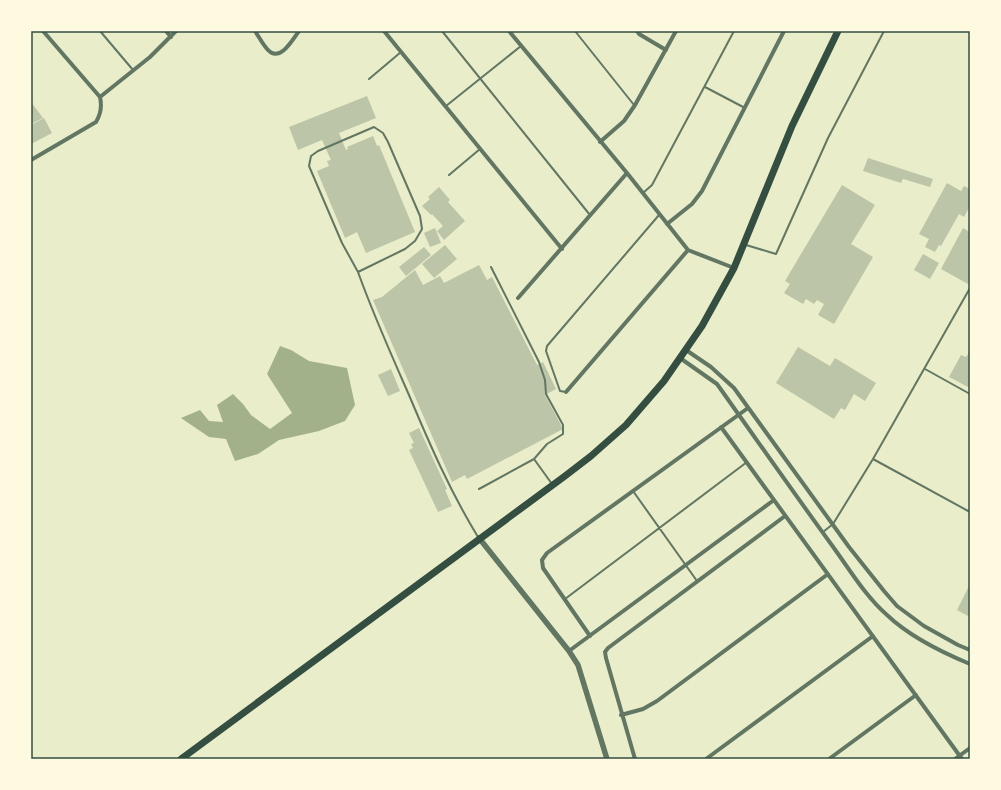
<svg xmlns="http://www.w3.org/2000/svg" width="1001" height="790" viewBox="0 0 1001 790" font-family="'Fira Sans',sans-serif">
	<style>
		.water { fill: #a3b18a }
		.building { fill: #bcc5a7 }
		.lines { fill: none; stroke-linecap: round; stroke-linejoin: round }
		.service { stroke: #617663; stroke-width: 2 }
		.minor { stroke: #617663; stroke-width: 4 }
		.tertiary { stroke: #617663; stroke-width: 5.5 }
		.primary { stroke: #344e41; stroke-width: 7 }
		.neatline { fill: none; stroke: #344e41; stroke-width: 1.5 }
	</style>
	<rect width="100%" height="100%" fill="#e9edc9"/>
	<!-- water -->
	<path class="water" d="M280 346 291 350 309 361 347 368 355 405 345 421 319 431 279 440 258 454 235 461 226 439 209 437 181 418 200 410 209 421 223 422 217 405 233 394 243 404 251 415 270 429 292 413 267 374Z"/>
	<!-- building -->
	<path class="building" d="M367 96 376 118 339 133 346 150 348 149 347 147 373 136 377 146 379 145 415 232 366 253 357 232 345 238 317 171 329 166 327 161 331 160 322 140 298 150 289 127Z
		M31 102 43 118 31 124Z
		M44 118 52 133 31 144V125Z
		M868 158 933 179 930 187 903 179 901 183 863 171Z
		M947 183 961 191 964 186 970 189V206L964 217 959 214 941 246 939 245 935 252 925 247 929 239 919 234Z
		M842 185 875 205 851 244 873 257 834 324 818 315 824 304 817 300 814 304 806 299 803 304 784 293 790 284 785 281Z
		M439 187 450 200 448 202 465 221 444 240 437 231 443 226 432 214 431 215 422 206 430 199 428 197Z
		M435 228 441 243 430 247 424 233Z
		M963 228 970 232V280L968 284 941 269Z
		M445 245 457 259 434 278 422 264Z
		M424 247 431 255 406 276 399 267Z
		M923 254 939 263 930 279 914 270Z
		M479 265 487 280 492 277 537 365 543 362 556 389 545 395 563 429 467 479 465 475 452 482 373 300 382 297 415 270 423 285 440 276 444 283Z
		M798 347 830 366 835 358 876 383 865 401 854 394 845 410 841 408 834 419 776 383Z
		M970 351V388L949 377 961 355 966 357Z
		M391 369 400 391 388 396 378 375Z
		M419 428 447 489 445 490 452 506 438 512 409 450 413 448 411 444 414 443 409 433Z
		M970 584V617L957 610Z"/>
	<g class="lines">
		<!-- service -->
		<path class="service" d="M100 31 133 70
			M442 31 590 215
			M575 31 634 105
			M369 79 401 52
			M705 87 745 108
			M446 106 521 46
			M449 175 480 149
			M643 193 652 185 734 31
			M746 245 776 254 828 138 884 31
			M358 272 342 243 309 166 311 156 318 151 374 127 383 133 388 142 420 216 422 229 415 241 405 249 358 272C373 314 391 354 409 395 430 445 450 491 478 537
			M925 369 970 394
			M566 392 560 391 546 351 547 346 659 215
			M534 459 552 484
			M873 459 970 512
			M479 489 534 459 547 444 563 434V425L546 394 545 380 539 362 491 267
			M633 491 697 581
			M823 532 833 524 873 459 970 288
			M565 599 747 462"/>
		<!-- minor -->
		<path class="minor" d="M166 31 171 37
			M255 31C259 37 263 45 268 50 280 63 293 39 299 31
			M384 31 562 249
			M509 31 627 173 688 250 734 268
			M637 31 639 34 666 50
			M100 97 150 57 176 31
			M600 142 624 121 635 105 676 31
			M31 160 96 122C101 114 102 106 100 97L43 31
			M667 224 692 204 702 191 784 31
			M518 298 627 173
			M686 350 711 367 734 388 849 547 884 591 897 606 924 626 958 645 970 650
			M680 358 717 384 722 391C758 442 794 493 831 544 848 567 865 596 887 615 910 637 941 652 970 664
			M566 392 688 250
			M721 427 962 759
			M590 636 543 568 542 560 547 553 748 408
			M569 651 774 500
			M621 715 643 709 657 701 828 574
			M635 759 606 658 605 652 608 648 785 516
			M706 759 873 636
			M829 759 916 695
			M955 759 970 748"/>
		<!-- tertiary -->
		<path class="tertiary" d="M479 538 569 651 578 665 607 759"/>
		<!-- primary -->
		<path class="primary" d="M181 759 565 476 591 456 626 425 664 381 702 326 734 268 792 126 838 31"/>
	</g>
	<!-- border -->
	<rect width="1001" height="790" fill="none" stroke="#fefae0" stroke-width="64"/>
	<rect x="32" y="32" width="937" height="726" class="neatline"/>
</svg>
